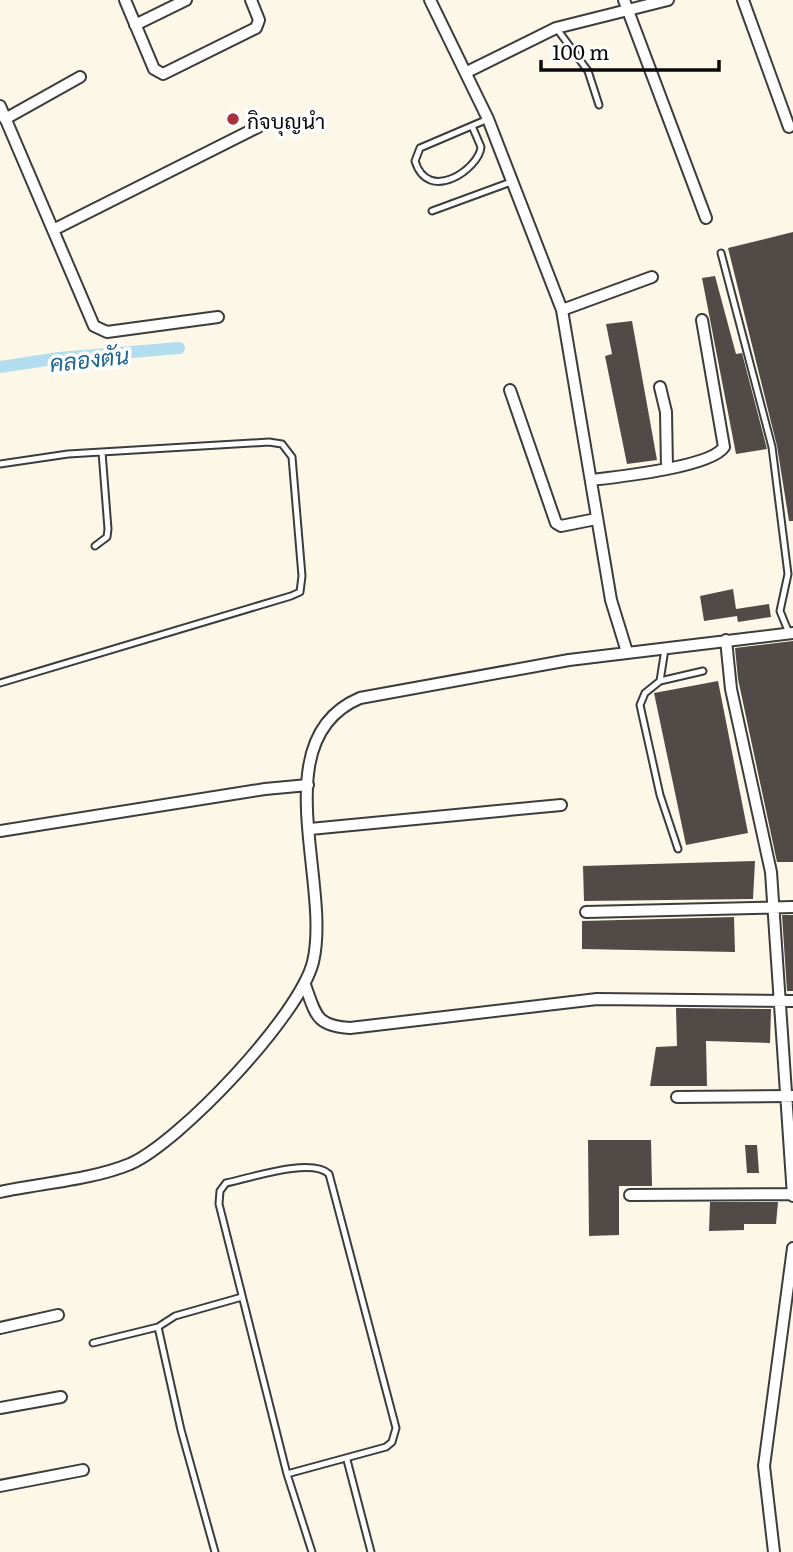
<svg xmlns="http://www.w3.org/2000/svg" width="793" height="1552" viewBox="0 0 793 1552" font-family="Literata,Sarabun,serif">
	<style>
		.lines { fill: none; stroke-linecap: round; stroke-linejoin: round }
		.canal { stroke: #b2ddef; stroke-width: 12 }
		.building { fill: #514a47 }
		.lane-casing { stroke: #3c3c3c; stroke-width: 9 }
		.street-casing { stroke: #3c3c3c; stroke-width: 14 }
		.lane { stroke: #fff; stroke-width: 5 }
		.street { stroke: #fff; stroke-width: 10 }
		.poi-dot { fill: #ab303e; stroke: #fff; stroke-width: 2.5 }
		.labels { text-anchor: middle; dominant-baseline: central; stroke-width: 7; stroke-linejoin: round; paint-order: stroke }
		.poi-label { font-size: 21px; fill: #090909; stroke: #fff; text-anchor: start }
		.water-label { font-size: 23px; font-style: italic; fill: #20668e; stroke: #fff }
	</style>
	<rect width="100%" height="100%" fill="#fdf7e8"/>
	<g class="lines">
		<!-- canal -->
		<path class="canal" d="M0 367 59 358 179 348"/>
	</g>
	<!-- building -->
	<path class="building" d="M793 232V521H789L777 446 728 248Z
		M715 276 736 354 742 353 767 449 736 454 702 278Z
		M632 321 657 460 627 464 605 356 612 354 606 324Z
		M733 589 736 609 769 604 771 617 738 622 737 616 704 621 700 596Z
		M793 641V862H777L738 679 735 648Z
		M718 681 748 833 686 845 654 693Z
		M755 861 753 899 584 901 583 866Z
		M782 915H793V991H787Z
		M734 917 735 952 582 949V921Z
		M676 1008 771 1009 770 1043 706 1041 707 1086H650L656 1047 677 1046Z
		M588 1140H651L652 1186H619V1235L589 1236Z
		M745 1145H757L759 1173H747Z
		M710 1202H778L776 1224H744V1230L709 1231Z"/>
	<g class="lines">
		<defs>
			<path id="lane" d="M557 29 588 71 599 105
				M472 126 481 147C479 169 428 204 415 161L420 148 488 119
				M432 211 511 182
				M721 253 772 447 788 574 780 611 789 633
				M0 464 68 454 269 442 282 444 292 457 302 576 300 592 291 596 0 683
				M95 546 107 537 108 529 102 452
				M665 649 660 681 645 693 640 705 660 795 678 849
				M660 681 703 671
				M158 1327 181 1430 215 1552
				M93 1343 158 1327 175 1316 242 1297
				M347 1460 371 1552
				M287 1474 386 1447 392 1442 396 1428 329 1174C312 1157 250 1178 226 1183L220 1191 219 1204 287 1474 312 1552"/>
			<path id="street" d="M125 0 154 69 163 74 256 28 259 20 251 0
				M430 0 488 119 562 310 611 600 627 652
				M624 0 706 218
				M743 0 789 127
				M135 25 186 0
				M467 72 556 28 668 0
				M0 106 94 326 107 332 218 317
				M5 119 80 77
				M53 230 258 127
				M562 310 652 277
				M660 387 666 412 667 468
				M510 390 556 523 561 526 596 519
				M591 480C617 477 711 467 724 447L702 320
				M726 640 731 689 771 872 793 1196
				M310 829 561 805
				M0 831 265 789 308 785
				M586 912 793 907
				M305 985C316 1015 316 1026 350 1028L597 999 793 1001
				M677 1097 793 1096
				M0 1192C42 1183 91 1180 130 1164 180 1142 300 1015 313 962 332 883 263 739 360 698L569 660 793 633
				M630 1195 793 1194
				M0 1328 58 1315
				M0 1408 61 1397
				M0 1486 83 1470
				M774 1552 764 1466 793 1248"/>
		</defs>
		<!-- lane casing -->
		<use href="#lane" class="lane-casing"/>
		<!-- street casing -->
		<use href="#street" class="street-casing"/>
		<!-- lane -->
		<use href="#lane" class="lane"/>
		<!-- street -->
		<use href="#street" class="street"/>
	</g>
	<!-- markers -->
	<circle class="poi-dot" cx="233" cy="119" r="7"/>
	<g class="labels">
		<!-- poi labels -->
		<g class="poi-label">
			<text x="247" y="119">กิจบุญนำ</text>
		</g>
		<!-- water labels -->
		<g class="water-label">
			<text transform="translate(89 358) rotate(-6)">คลองตัน</text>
		</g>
	</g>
	<!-- scale -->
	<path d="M541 60v10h178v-10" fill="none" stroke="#090909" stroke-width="3.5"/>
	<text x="552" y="60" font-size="21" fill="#090909" stroke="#ffffff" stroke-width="5" paint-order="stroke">100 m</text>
</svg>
